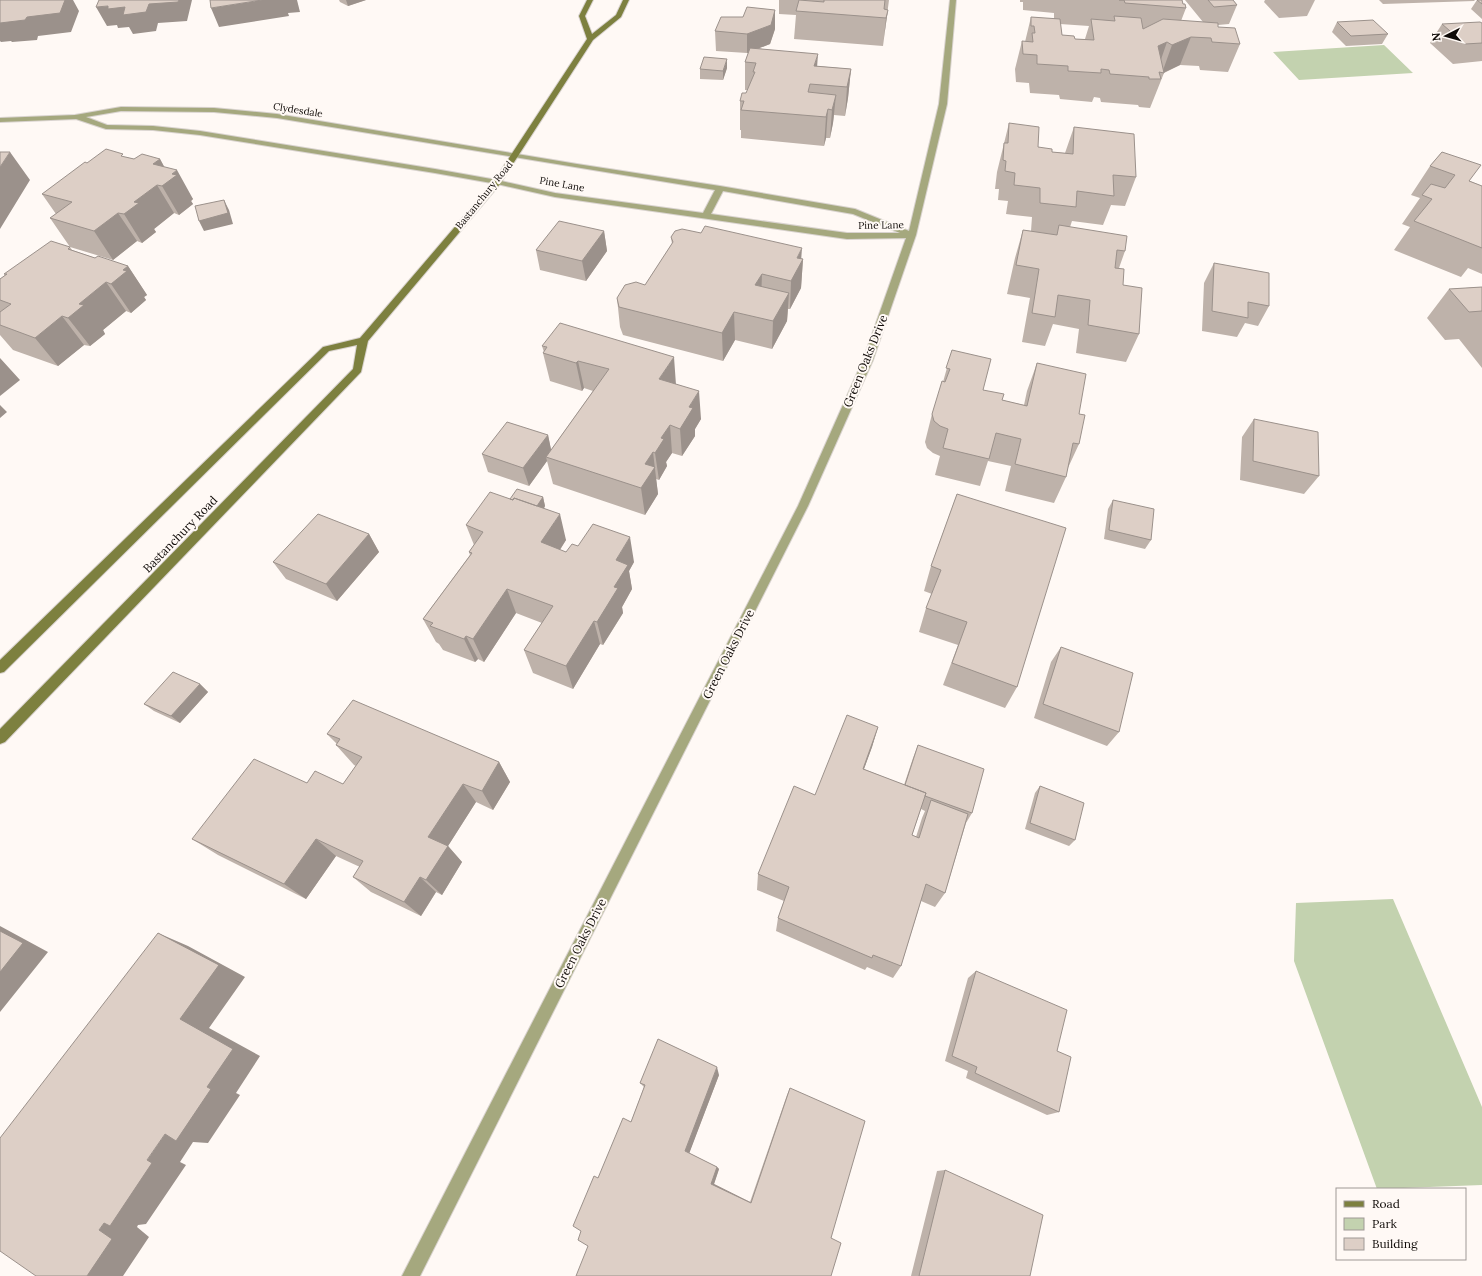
<svg xmlns="http://www.w3.org/2000/svg" width="1482" height="1276" viewBox="0 0 1482 1276" font-family="Lora,serif">
	<style>
		.green { fill: #c3d2af }
		.lines { fill: none; stroke-linecap: round; stroke-linejoin: round }
		.street-casing { stroke: #d9d3cf; stroke-width: 2 }
		.secondary-casing { stroke: #d9d3cf; stroke-width: 2 }
		.street { fill: #a5a87e; fill-rule: evenodd }
		.secondary { fill: #7d803f; fill-rule: evenodd }
		.wall { fill: #beb2aa; fill-rule: evenodd }
		.shaded-wall { fill: #9b918b }
		.building { fill: #ddcfc6; stroke: #9b918b }
		.labels { text-anchor: middle; dominant-baseline: central; stroke-width: 4; stroke-linejoin: round; paint-order: stroke }
		.far-street-label { font-size: 10px; fill: #0f0a07; stroke: #fff9f5 }
		.street-label { font-size: 12px; fill: #0f0a07; stroke: #fff9f5 }
	</style>
	<rect width="100%" height="100%" fill="#fff9f5"/>
	<!-- green -->
	<path class="green" d="M1384 45 1413 73 1299 80 1273 52Z
		M1393 899 1482 1107V1185L1377 1189 1294 961 1296 903Z"/>
	<g class="lines">
		<defs>
			<path id="street" d="M950 0H956L947 104 916 235 873 360 808 506 420 1276H402L798 506 863 360 906 238 847 239 555 197 497 184 435 173 200 135 153 130 106 129 76 119 0 122V118L75 115 121 107 214 108 277 114 577 164 720 186 855 209 909 231 939 104ZM121 111 214 112 277 118 715 190 703 213 555 193 497 180 435 169 200 131 153 126 107 125 86 117ZM723 191 853 214 900 233H847L711 214Z"/>
			<path id="secondary" d="M587 0H593L585 16 592 34 616 15 623 0H629L621 17 593 40 500 184 368 341 361 372 5 742 0 744V729L353 369 357 345 329 351 4 672 0 673V660L323 347 360 338 494 181 587 39 579 16Z"/>
		</defs>
		<!-- street casing -->
		<use href="#street" class="street-casing"/>
		<!-- secondary casing -->
		<use href="#secondary" class="secondary-casing"/>
		<!-- street -->
		<use href="#street" class="street"/>
		<!-- secondary -->
		<use href="#secondary" class="secondary"/>
	</g>
	<!-- wall -->
	<path class="wall" d="M339 0H366L348 6 340 2Z
		M779 0H889L883 46 794 39 796 15 779 14Z
		M1020 0H1182L1183 4 1186 8 1181 21 1203 22 1185 0H1233L1237 5 1229 24 1218 25V27L1240 44 1228 72 1200 70 1199 66 1180 65 1164 73 1150 108 1139 107 1138 105 1101 102 1100 98 1094 97 1092 102 1060 99 1059 95 1030 93 1029 83 1016 82 1015 69 1022 41 1025 42 1031 17 1054 19V13L1023 10V2H1020ZM1060 24 1089 26 1085 39H1075L1062 35Z
		M1265 0H1315L1307 16 1279 18 1264 2Z
		M1379 0H1475L1474 1 1383 4Z
		M1477 0H1482V19L1471 9Z
		M775 10V29L770 44 759 48 817 66 851 69 848 98 845 116 834 115 833 123 830 138H826L824 146 741 138V130H740V101L746 93 748 90H745V62L748 53H747L716 51 715 31 743 17Z
		M1337 22 1388 34 1382 44 1346 46 1332 32Z
		M1482 23V61L1453 64 1430 43 1442 24Z
		M727 68 723 80 700 79V69Z
		M1009 123 1038 147 1052 152 1065 153 1074 127 1136 177 1125 206 1111 205 1103 225 1072 221 1070 227 1125 251 1119 268 1123 285 1139 334 1126 362 1076 353 1079 329 1053 324 1045 346 1022 342 1030 298 1007 294 1015 258 1023 230 1031 231 1032 217 1006 214 1008 201 998 200 999 189H995L997 172Z
		M1442 152 1470 181 1482 186V274L1468 268 1461 277 1394 250 1410 227 1402 224 1420 198 1411 195 1430 166Z
		M125 157 134 159H160L164 167 193 199 191 201 193 204 179 215 174 213 154 229 156 232 142 243 137 241 113 260 70 247 50 218 56 214 42 194 87 163Z
		M604 231 607 251 586 281 540 270 536 250Z
		M671 237 803 259 801 288 790 309H788L787 321 772 349 735 340 723 361 623 335 620 327 617 298 645 285 672 244Z
		M70 247 72 250 95 258 128 266 147 295 144 297 146 300 131 313 126 311 103 330 105 334 90 346 84 345 58 366 13 350 0 335V279L5 275 4 274Z
		M1214 263 1269 306 1258 326 1245 323 1237 337 1202 331 1204 283Z
		M1482 287V368L1459 339 1445 340 1427 318 1449 289Z
		M542 346 676 384 701 419 695 429V436L682 456 672 453 666 462 667 466 659 480 656 479 658 494 645 515 553 484 547 461 529 486 488 472 482 454 548 435 551 450 593 391 584 388 582 391 550 381 543 353 544 352Z
		M952 350 983 390 1002 400 1024 405 1027 391 1037 363 1079 414V444L1067 470 1066 477 1054 503 1005 491 1011 466 988 461 980 486 935 475 940 456 933 453 927 448 925 442 932 414 943 382Z
		M1254 419 1319 476 1304 494 1240 480 1242 437Z
		M957 494 1017 687 1005 708 943 685 958 645 919 632 926 608 932 594 924 591 931 566Z
		M543 497 545 506 544 509 566 540 560 550 566 552 578 546 634 562 629 571 632 589 622 607 623 613 603 645 600 644 573 689 533 673 524 650 542 623 516 613 484 662 478 659 475 662 443 650 439 644 436 642 423 619 470 555 469 552 474 545 466 525 510 499Z
		M1113 500 1151 540 1145 549 1104 539 1108 509Z
		M369 534 379 552 337 601 286 579 273 562Z
		M1061 647 1119 732 1107 746 1034 718 1051 662Z
		M200 684 208 692 180 723 154 711 144 704Z
		M878 727 872 747 864 769 904 785 913 758 918 745 972 813 966 823 945 893 935 907 921 901 901 966 893 978 867 967 865 970 776 931 778 918 784 901 757 890 758 874 815 795ZM921 809 925 811 922 818 916 837 912 835Z
		M327 734 499 762 510 782 493 810 476 802 448 846 462 862 442 895 436 892 421 916 371 892 353 877 360 867 336 856 306 899 218 855 192 839 343 784 356 766 354 765 336 745 337 744Z
		M1040 786 1075 840 1069 846 1025 829 1035 793Z
		M976 971 1057 1051 1059 1112 1047 1115 966 1078 968 1071 945 1061 968 978Z
		M719 1075 689 1153 717 1167 719 1169 714 1184 750 1202 787 1095 790 1088 831 1238 588 1246 581 1231 599 1176 631 1122 644 1087 640 1083Z
		M945 1170 1030 1276H911L937 1171Z"/>
	<!-- shaded-wall -->
	<path class="shaded-wall" d="M65 0H73L79 11 71 32 38 36 37 40 12 42 11 41 1 42 0 41V22L27 17Z
		M179 0H192L187 21 158 23 156 31 133 34 129 27 118 28 117 25 107 26 96 7Z
		M262 0H297L300 12 288 13 289 16 219 27 211 8Z
		M346 0H366L348 6Z
		M775 10V29L770 44 747 53V34Z
		M888 10 884 37 883 46 886 18Z
		M1191 37 1180 65 1163 73H1162L1172 45Z
		M1167 42 1157 71 1158 46Z
		M818 54 816 82 814 66Z
		M727 59V68L723 80V71Z
		M851 69 848 98 845 116 847 87Z
		M836 95 833 123 830 138 832 110Z
		M828 109 826 138 824 146 826 117Z
		M10 152 30 180 0 229V167Z
		M160 159 171 179 172 174 177 170 193 199 191 201 193 204 179 215 162 186 153 164Z
		M157 185 174 213 154 229 156 232 142 243 124 214 134 202Z
		M224 200 229 210 233 224 204 231 199 221Z
		M118 213 137 241 113 260 94 231Z
		M604 231 607 251 586 281 582 261Z
		M802 248 801 262 803 259 801 288 790 309 791 281 797 258Z
		M128 266 147 295 144 297 146 300 131 313 111 284 123 270Z
		M762 274 761 302 755 285Z
		M106 282 126 311 103 330 105 334 90 346 68 318 79 304Z
		M789 293 787 321 772 349 773 321Z
		M734 312 735 340 723 361 722 333Z
		M62 316 84 345 58 366 35 338Z
		M674 357 676 385 659 379Z
		M0 358 20 380 0 396Z
		M578 361 584 388 582 391 576 363Z
		M699 391 701 419 695 429V436L682 456 680 429 689 407Z
		M0 405 7 412 0 418Z
		M670 425 672 453 666 462 667 466 659 480 655 453 661 438Z
		M548 435 552 454 546 457 547 461 529 486 523 468Z
		M653 452 658 494 645 515 641 488 645 464Z
		M543 497 545 506 532 526 529 517Z
		M560 514 566 540 548 568 541 542Z
		M369 534 379 552 337 601 326 584Z
		M630 537 634 562 629 571 632 589 622 607 623 613 603 645 597 622 616 560Z
		M507 589 516 613 484 662 473 639Z
		M594 621 600 644 573 689 566 666Z
		M466 636 478 659 475 662 464 639Z
		M200 684 208 692 180 723 171 716Z
		M878 727 872 747 857 788 863 769Z
		M499 762 510 782 493 810 482 791Z
		M463 784 476 802 448 846 462 862 442 895 426 880 428 837Z
		M316 839 336 856 306 899 284 884Z
		M420 877 436 892 421 916 404 902Z
		M0 926 48 952 0 1012Z
		M158 933 188 946 245 977 209 1028 260 1056 236 1093 240 1095 208 1143 193 1142 180 1162 186 1165 146 1224 138 1225 137 1227 149 1237 123 1276H87L99 1230 165 1134 207 1087 180 1019Z
		M717 1067 719 1075 689 1154 685 1151Z
		M717 1167 719 1169 714 1184 750 1202 751 1203 711 1184Z"/>
	<!-- building -->
	<path class="building" d="M0 0H65L60 13 27 17 25 20 0 23Z
		M99 0H179L178 2 149 4 146 12 123 15 125 7 108 9V6L96 7Z
		M210 0H262L211 8Z
		M799 0 824 2V0H885L884 9 888 10 886 18 796 11Z
		M1119 0H1182L1183 4H1185L1186 8 1125 3 1124 0Z
		M1208 0H1233L1237 5 1214 7Z
		M1477 0H1482V4Z
		M747 7 775 10 771 25 747 34 715 31 721 17H743Z
		M1114 16 1141 18 1143 29 1163 19 1218 23V27L1235 28 1240 44 1212 42 1211 38 1191 37 1172 45 1167 42 1158 46 1164 73 1159 72 1161 79H1149V77L1110 74 1109 70 1101 69V73L1068 71V66L1037 64V55L1023 54 1022 41 1033 42 1032 33H1035L1034 26H1031V17L1060 19 1062 35 1074 36 1075 39 1094 40 1091 19 1115 21Z
		M1373 20 1388 34 1351 36 1337 22Z
		M1480 22 1482 23V43L1465 44 1442 24Z
		M750 48 818 54 814 66 851 69 847 87 810 84 808 92 836 95 832 110 828 109 826 117 741 110 744 101H740L742 93H746L755 72H753L756 63 745 62Z
		M704 57 727 59 723 71 700 69Z
		M1009 123 1039 127 1038 147 1052 149V152L1073 154 1074 127 1134 134 1136 177 1113 175 1114 196 1077 191 1076 207 1040 203V188L1014 185 1015 173 1005 171 1006 161 1003 160 1004 143H1008Z
		M106 149 123 154 121 156 134 159 142 154 160 159 153 164 177 170 172 174 177 175 162 186 157 185 134 202 139 203 124 214 118 213 94 231 50 218 72 202 42 194 85 162 87 163Z
		M0 152H10L0 167Z
		M1442 152 1481 165 1469 181 1482 186V248L1414 221 1432 199 1422 195 1431 184 1445 188 1455 175 1430 166Z
		M224 200 228 213 199 221 195 206Z
		M559 221 604 231 582 261 536 250Z
		M1059 225 1127 236 1125 251 1117 250 1115 268 1124 269 1123 285 1142 288 1139 334 1088 325 1090 300 1058 295 1055 317 1032 313 1039 269 1016 265 1023 230 1057 235Z
		M705 226 802 248 797 258 803 259 791 281 762 274 755 285 789 293 773 321 734 312 722 333 619 307 617 298 625 285 636 282 645 285 673 242 671 237 675 231 682 229 701 233Z
		M51 241 70 247 68 249 95 258 98 256 128 266 123 270 127 271 111 284 106 282 79 304 84 305 68 318 62 316 35 338 0 325V312L11 304 0 300V279L7 274H4Z
		M1214 263 1269 273V306L1248 302V318L1212 311Z
		M1482 287V311L1469 312 1449 289Z
		M560 323 674 357 659 379 699 391 689 407 693 408 680 429 670 425 661 438 664 439 655 453 653 452 645 464 655 467 641 488 546 457 609 369 578 361 576 363 543 353 547 347 542 346Z
		M952 350 991 359 983 390 1004 394 1002 400 1027 406 1037 363 1086 374 1079 414 1085 415 1079 444 1073 443 1066 477 1015 464 1021 439 996 433 989 459 943 448 948 429 940 426 934 421 932 414 942 381 945 382 950 369 946 368Z
		M1254 419 1318 432 1319 476 1253 461Z
		M507 422 548 435 523 468 482 454Z
		M517 489 543 497 537 506 514 498 513 500 510 499Z
		M490 492 513 500 514 498 560 514 541 542 566 552 572 544 578 546 593 524 630 537 616 560 628 565 614 587 618 588 597 622 594 621 566 666 524 650 553 606 507 589 473 639 466 636 464 639 430 626 433 623 423 619 472 553 469 552 483 532 466 525Z
		M957 494 1066 528 1017 687 952 663 967 622 926 608 941 570 931 566Z
		M1113 500 1154 509 1151 540 1109 530Z
		M318 514 369 534 326 584 273 562Z
		M1061 647 1133 673 1119 732 1043 704Z
		M173 672 200 684 171 716 144 704Z
		M353 700 499 762 482 791 463 784 428 837 448 846 426 880 420 877 404 902 353 877 363 861 316 839 284 884 192 839 254 759 307 783 315 771 343 784 362 757 336 745 340 739 327 734Z
		M847 715 878 727 863 769 926 793 912 835 919 838 931 800 968 814 945 893 926 884 901 966 873 955 872 958 778 918 789 887 758 874 794 786 815 795Z
		M918 745 984 769 972 813 925 796 926 793 905 785Z
		M1040 786 1084 803 1075 840 1030 823Z
		M0 931 23 943 0 972Z
		M158 933 219 965 180 1019 233 1049 207 1087 211 1089 176 1141 165 1134 147 1160 152 1163 110 1226 104 1223 99 1230 112 1239 87 1276H36L0 1251V1138Z
		M976 971 1067 1010 1057 1051 1071 1057 1059 1112 975 1073 977 1067 952 1056Z
		M658 1039 717 1067 685 1151 717 1167 711 1184 751 1203 790 1088 865 1121 831 1238 841 1243 831 1276H576L588 1246 578 1240 581 1231 573 1226 594 1176 598 1178 623 1118 631 1122 645 1085 640 1083Z
		M945 1170 1043 1215 1030 1276H919Z"/>
	<g class="labels">
		<!-- far-street labels -->
		<g class="far-street-label">
			<text transform="translate(298 110) rotate(9)">Clydesdale</text>
			<text transform="translate(562 184) rotate(10)">Pine Lane</text>
			<text transform="translate(484 195) rotate(-51)">Bastanchury Road</text>
			<text transform="translate(881 225) rotate(-1)">Pine Lane</text>
		</g>
		<!-- street labels -->
		<g class="street-label">
			<text transform="translate(865 361) rotate(-68)">Green Oaks Drive</text>
			<text transform="translate(180 534) rotate(-46)">Bastanchury Road</text>
			<text transform="translate(728 654) rotate(-63)">Green Oaks Drive</text>
			<text transform="translate(580 943) rotate(-63)">Green Oaks Drive</text>
		</g>
	</g>
	<!-- legend -->
	<rect x="1336" y="1188" width="130" height="72" fill="#fff9f5" stroke="#9f9996"/>
	<rect x="1344" y="1201" width="20" height="6" fill="#7d803f" stroke="#9f9996"/>
	<text x="1372" y="1208" font-size="12" fill="#0f0a07">Road</text>
	<rect x="1344" y="1218" width="20" height="12" fill="#c3d2af" stroke="#9f9996"/>
	<text x="1372" y="1228" font-size="12" fill="#0f0a07">Park</text>
	<rect x="1344" y="1238" width="20" height="12" fill="#ddcfc6" stroke="#9f9996"/>
	<text x="1372" y="1248" font-size="12" fill="#0f0a07">Building</text>
	<!-- north arrow -->
	<g transform="translate(1446 36) rotate(264)" stroke="#fff9f5" stroke-width="3" paint-order="stroke">
	<path d="M0-3L7 15L0 10L-7 15Z" fill="#0f0a07"/>
	<text y="-6" font-size="11" font-weight="bold" text-anchor="middle" fill="#0f0a07">N</text>
	</g>
</svg>
